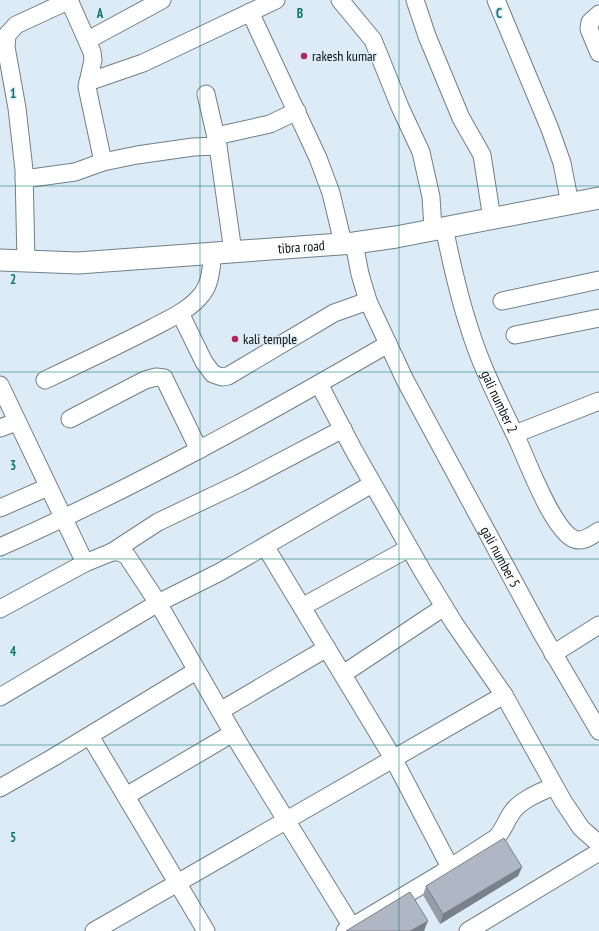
<svg xmlns="http://www.w3.org/2000/svg" width="599" height="931" viewBox="0 0 599 931" font-family="'PT Sans Narrow',sans-serif">
	<style>
		.lines { fill: none; stroke-linecap: round; stroke-linejoin: round }
		.minor-casing { stroke: #717f88; stroke-width: 19 }
		.tertiary-casing { stroke: #717f88; stroke-width: 23 }
		.minor { stroke: #fff; stroke-width: 17 }
		.tertiary { stroke: #fff; stroke-width: 21 }
		.wall { fill: #969da9 }
		.shaded-wall { fill: #7a808a }
		.building { fill: #afb7c5; stroke: #7a808a }
		.grid { fill: none; stroke: #0f766e; stroke-width: 1; stroke-opacity: 0.55 }
		.poi-dot { fill: #b0245f; stroke: #dcebf5; stroke-width: 1.5 }
		.labels { text-anchor: middle; dominant-baseline: central; stroke-width: 3; stroke-linejoin: round; paint-order: stroke }
		.poi-label { font-size: 14px; fill: #0b1014; stroke: #dcebf5; text-anchor: start }
		.street-label { font-size: 14px; fill: #0b1014; stroke: #dcebf5 }
		.grid-label { font-size: 13px; text-anchor: middle; font-weight: bold; fill: #0f766e; stroke: #dcebf5; stroke-width: 3; stroke-linejoin: round; paint-order: stroke }
	</style>
	<rect width="100%" height="100%" fill="#dcebf5"/>
	<g class="lines">
		<defs>
			<g id="minor">
				<path d="M69 0 92 52 93 60 87 87 103 162"/>
				<path d="M340 0 373 40 400 107 421 152 431 197 433 228"/>
				<path d="M415 0 427 36 461 118 482 155 492 219"/>
				<path d="M496 0 550 129 562 163 570 204"/>
				<path d="M250 12 318 158 331 193 343 243"/>
				<path d="M599 14 590 22 589 29 599 53"/>
				<path d="M88 40 162 0"/>
				<path d="M88 82 143 63 276 0"/>
				<path d="M206 94 218 146 233 252"/>
				<path d="M216 136 270 124 297 111"/>
				<path d="M24 179 75 172 103 162 137 155 193 147 218 146"/>
				<path id="s1" d="M444 227C451 261 458 294 469 327 481 367 500 403 518 441 528 463 553 530 574 539 583 543 592 535 599 531"/>
				<path id="s2" d="M354 243 360 274 368 301 405 380 541 632 599 731"/>
				<path d="M26 262 24 170 17 108 6 47 7 35 16 25 70 0"/>
				<path d="M502 301 599 280"/>
				<path d="M180 313 204 362 213 374 222 377 228 376 334 313 368 301"/>
				<path d="M515 335 599 318"/>
				<path d="M45 380C81 363 117 346 152 328 169 319 190 310 202 294 211 283 211 267 213 253"/>
				<path d="M319 384 353 449 423 572 454 623 504 695 563 801 581 828 599 844"/>
				<path d="M0 385 85 563"/>
				<path d="M70 419 145 380 156 377 164 378 199 450"/>
				<path d="M0 428 16 422"/>
				<path d="M515 434 599 401"/>
				<path d="M0 508 48 487"/>
				<path d="M265 546 393 758 450 867"/>
				<path d="M0 547C134 488 262 417 388 344"/>
				<path d="M112 552 158 522 240 483 343 429"/>
				<path d="M302 607 409 548"/>
				<path d="M0 609 85 563 112 552H120L127 556 158 603 238 742 352 927"/>
				<path d="M553 654 599 625"/>
				<path d="M343 674 444 607"/>
				<path d="M0 697 158 603 220 572 372 484"/>
				<path d="M220 711 327 648"/>
				<path d="M90 736 206 931"/>
				<path d="M0 788 54 757 196 671"/>
				<path d="M126 796 233 733"/>
				<path d="M94 931 504 695"/>
				<path d="M345 931 442 873 496 838C504 830 506 820 513 811 522 799 541 792 554 786"/>
				<path d="M468 931 599 852"/>
			</g>
			<g id="tertiary">
				<path id="s3" d="M0 260 78 263 354 243 396 237 599 198"/>
			</g>
		</defs>
		<!-- minor casing -->
		<use href="#minor" class="minor-casing"/>
		<!-- tertiary casing -->
		<use href="#tertiary" class="tertiary-casing"/>
		<!-- minor -->
		<use href="#minor" class="minor"/>
		<!-- tertiary -->
		<use href="#tertiary" class="tertiary"/>
	</g>
	<!-- wall -->
	<path class="wall" d="M522 867 518 876 440 924 423 895 426 886Z"/>
	<!-- shaded-wall -->
	<path class="shaded-wall" d="M522 867 518 876 440 924 443 914Z
		M428 921 424 931H410Z"/>
	<!-- building -->
	<path class="building" d="M504 838 522 867 443 914 426 886Z
		M410 892 428 921 410 931H346Z"/>
	<!-- grid -->
	<path class="grid" d="M200 0V931M399 0V931M0 186H599M0 372H599M0 559H599M0 745H599"/>
	<!-- markers -->
	<g class="poi-dot">
		<circle cx="304" cy="56" r="4"/>
		<circle cx="235" cy="339" r="4"/>
	</g>
	<g class="labels">
		<!-- poi labels -->
		<g class="poi-label">
			<text x="312" y="56">rakesh kumar</text>
			<text x="243" y="339">kali temple</text>
		</g>
		<!-- street labels -->
		<g class="street-label">
			<text stroke="none"><textPath href="#s3" startOffset="302">tibra road</textPath></text>
			<text stroke="none"><textPath href="#s1" startOffset="184">gali number 2</textPath></text>
			<text stroke="none"><textPath href="#s2" startOffset="348">gali number 5</textPath></text>
		</g>
	</g>
	<g class="grid-label">
		<text x="100" y="18">A</text>
		<text x="300" y="18">B</text>
		<text x="499" y="18">C</text>
		<text x="13" y="98">1</text>
		<text x="13" y="284">2</text>
		<text x="13" y="470">3</text>
		<text x="13" y="656">4</text>
		<text x="13" y="842">5</text>
	</g>
</svg>
